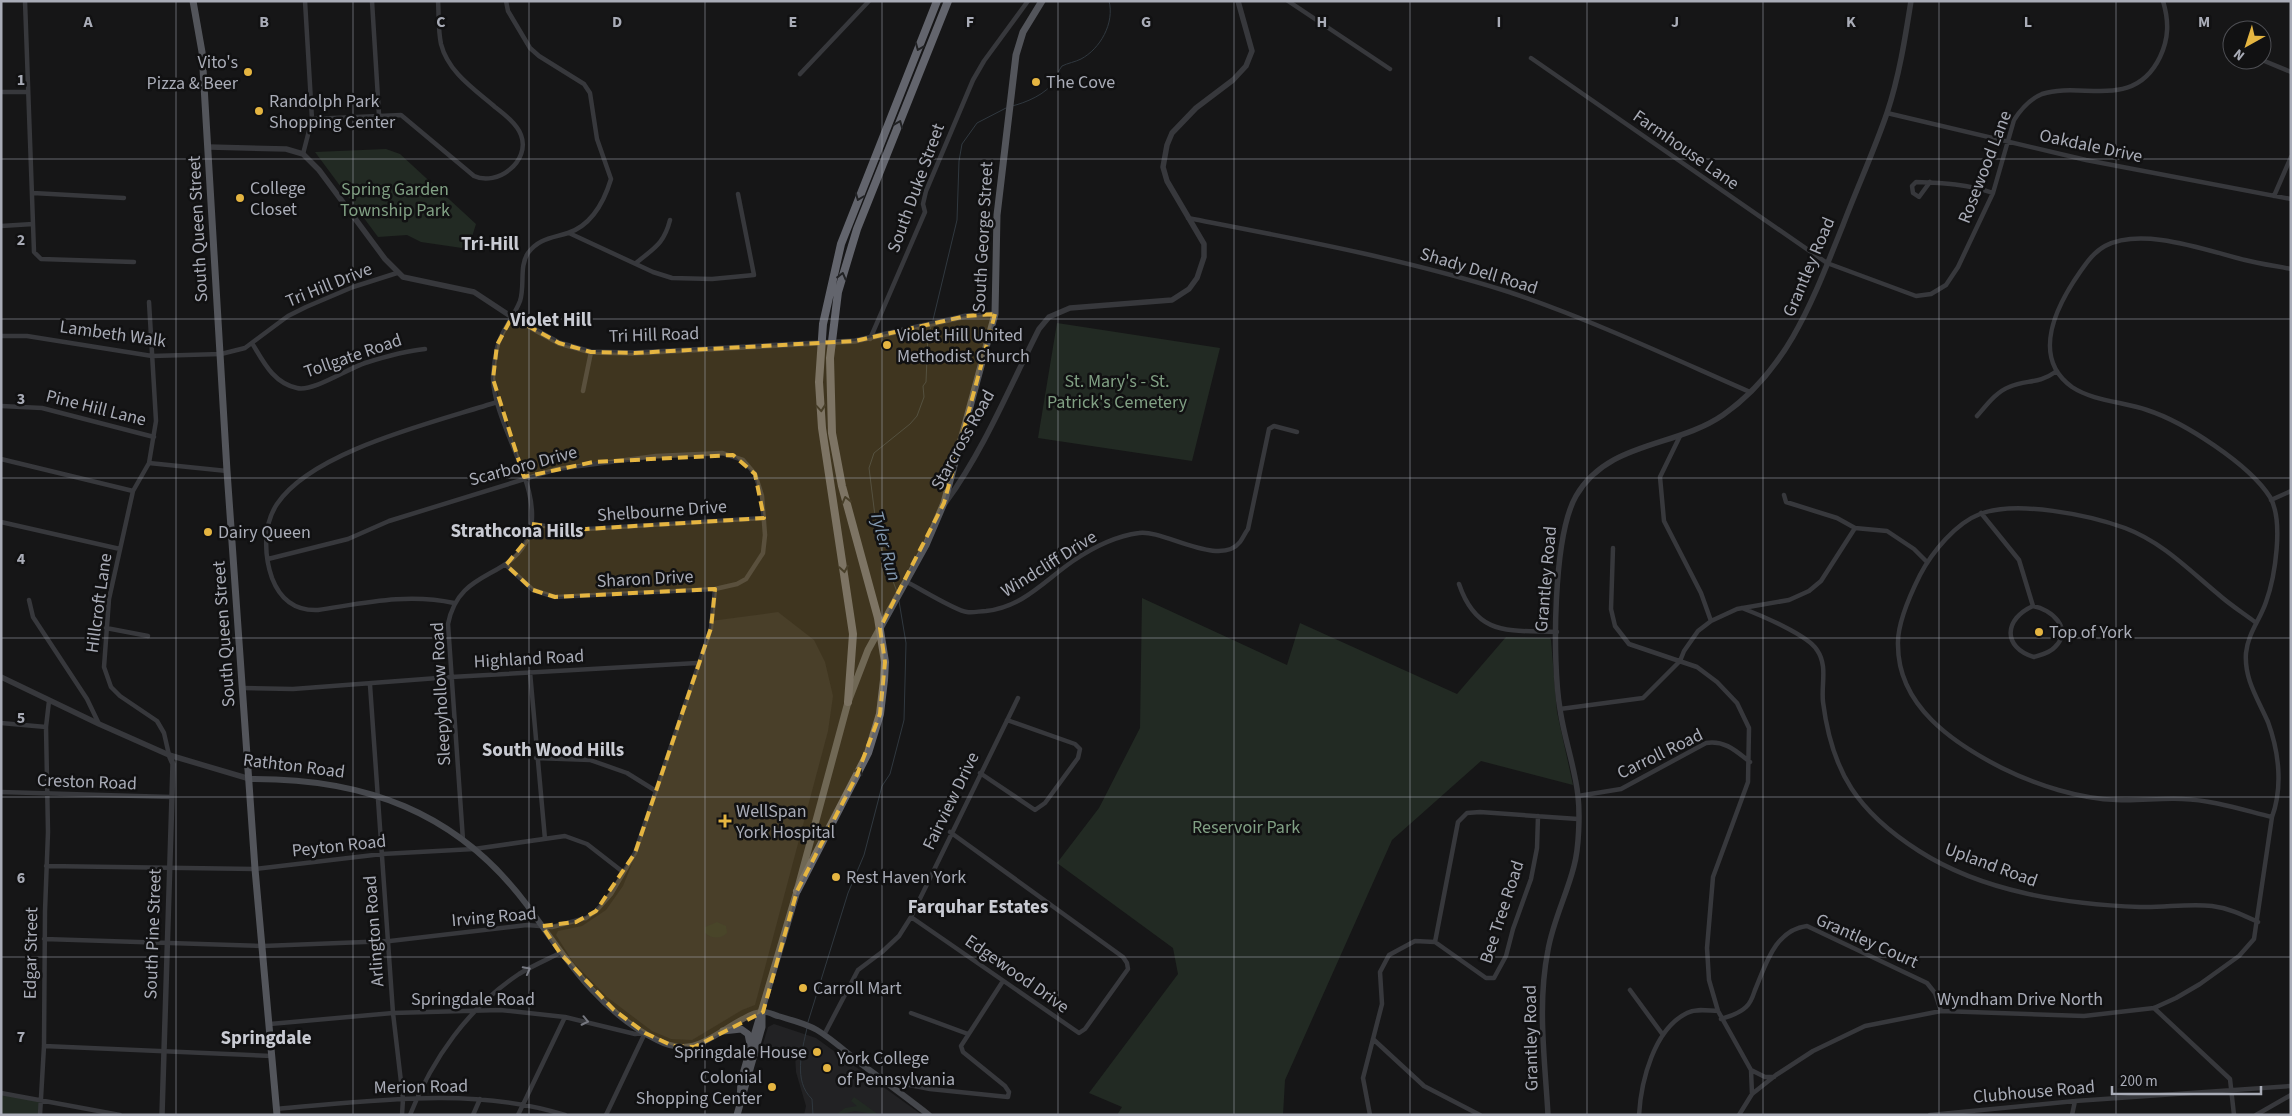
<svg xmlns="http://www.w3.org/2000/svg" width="2292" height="1116" viewBox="0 0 2292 1116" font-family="'Source Sans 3',sans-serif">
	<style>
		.built { fill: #222224 }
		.green { fill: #222a23 }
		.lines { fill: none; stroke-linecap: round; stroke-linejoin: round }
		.stream { stroke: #30383f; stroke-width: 1 }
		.minor { stroke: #37383c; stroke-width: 4.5 }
		.tertiary { stroke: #37383c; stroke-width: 5.5 }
		.secondary { stroke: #45474c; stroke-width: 6 }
		.primary { stroke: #53555b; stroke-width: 7 }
		.motorway { stroke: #63656d; stroke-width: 8 }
		.oneway { stroke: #212224 }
		.oneway2 { stroke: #767880 }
		.marked { fill: #e5b541; fill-opacity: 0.2; stroke: #e5b541; stroke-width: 4; stroke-dasharray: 10 6; stroke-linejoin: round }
		.grid { fill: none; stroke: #a9acb7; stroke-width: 1; stroke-opacity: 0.55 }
		.poi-dot { fill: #e5b541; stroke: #111112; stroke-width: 2 }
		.labels { text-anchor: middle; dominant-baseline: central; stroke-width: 5; stroke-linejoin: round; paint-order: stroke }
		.poi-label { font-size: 18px; fill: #a9acb7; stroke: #111112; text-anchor: start }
		.street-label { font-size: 18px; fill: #a9acb7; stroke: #111112 }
		.park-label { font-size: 18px; fill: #81a084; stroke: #111112 }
		.neighbourhood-label { font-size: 19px; font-weight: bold; fill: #c9cbd3; stroke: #111112 }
		.water-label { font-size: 19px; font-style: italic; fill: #8298af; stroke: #111112 }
		.grid-label { font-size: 16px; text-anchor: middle; font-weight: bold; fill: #a9acb7; stroke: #111112; stroke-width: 5; stroke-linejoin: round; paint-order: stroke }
	</style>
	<rect width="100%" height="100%" fill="#161617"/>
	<!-- built -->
	<path class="built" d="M778 612 814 640 825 662 833 696 828 731 755 1005 742 1010 692 1040 671 1039 652 1031 607 997 573 962 556 935 558 931 582 926 606 910 623 886 636 854 711 621Z
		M774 1024 816 1038 922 1115H804L806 1106 796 1072 795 1054 763 1044 768 1027Z"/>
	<!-- green -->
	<path class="green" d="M386 149 400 154 476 224 471 240 462 248 421 242 407 235 378 237 315 152Z
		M1057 323 1220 348 1192 461 1038 438Z
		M1142 598 1287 665 1300 623 1457 694 1506 637 1550 638 1551 640 1557 712 1573 785 1481 761 1392 840 1285 1080 1283 1115H1117L1122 1107 1089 1093 1178 974 1173 948 1057 863 1099 808 1140 728Z
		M717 922 726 926 727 933C721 939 712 939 705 933V927Z
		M1 1093 41 1100 40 1115H1Z
		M854 1097 879 1115 855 1111 836 1115 845 1108 857 1106 851 1101Z"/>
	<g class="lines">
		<!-- stream -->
		<path class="stream" d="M1012 106C1025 103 1047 94 1054 81 1057 76 1058 71 1062 66 1068 63 1075 62 1081 59 1100 49 1115 23 1109 1
			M933 320 957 220 959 161 962 144 977 123 1006 108
			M897 592 878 540 869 468 874 453 910 424 917 416 924 397 923 386 926 382 928 334 931 327
			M808 1022 848 893 864 855 882 786 890 774 904 720 906 643 899 601
			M807 1028C802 1051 793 1081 812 1099L813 1115"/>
		<!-- minor -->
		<path class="minor" d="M25 1 33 224
			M372 1 379 115
			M1288 1 1390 69
			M1531 58 1827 263 1916 296 1931 294 1946 285 1958 267 1993 193 2014 120C2021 109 2030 99 2042 94 2082 81 2134 111 2160 57 2169 38 2169 21 2163 1
			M2262 60 2291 72
			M800 74 869 1
			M1 92H28
			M1887 113 2086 160 2291 199
			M312 119 401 115 474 176C497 187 531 161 521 135 517 124 504 114 495 107 474 89 448 72 441 44 438 30 439 15 438 1
			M303 154 312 119 305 1
			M1930 182 1919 197 1913 193 1912 186 1916 182C1943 183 1968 184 1993 193
			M33 193 124 198
			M2274 196 2291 157
			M1188 218C1296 239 1405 259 1509 292 1592 320 1670 357 1750 392
			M1 226 33 224 34 252 41 259 134 262
			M569 233 653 272 672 278 712 279 754 275 738 194
			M636 263C654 248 664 244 670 220
			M149 302 156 421 149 463 133 491 109 599 104 667 111 687 120 696 157 721 164 733 169 755
			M1 336H27L152 356 221 354 245 348 288 316 306 307 353 287 397 273
			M870 339 925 212 923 204 926 191 973 80 984 61 1028 1
			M252 343C263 361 273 383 297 388 313 392 347 369 365 363 384 357 404 351 425 349
			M583 391 591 352
			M1 406 42 408 154 437
			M1977 416C1986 406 1996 392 2009 387 2027 379 2037 385 2057 371
			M1680 436 1660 477 1664 521 1701 593 1711 621
			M1 459 133 491
			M149 463 227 471
			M1784 495 1786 502 1837 518 1855 528 1887 531 1914 549 1927 562
			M2271 500 2291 491
			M1981 513 2019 560 2033 606C2004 619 2002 647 2034 657 2041 655 2050 653 2055 647 2074 629 2051 609 2033 606
			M1 522 120 549
			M532 524 571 530 764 518
			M1613 548 1611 609 1615 626 1629 644 1697 667 1717 682 1737 703 1749 728 1748 782 1713 877 1707 948 1709 980 1718 1011 1751 1070 1752 1094
			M268 559 348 539 389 521 557 469 656 456 722 453 743 460 755 474 762 496 765 535 763 553 746 579 737 584 715 589 555 597 533 590 506 565
			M907 582C919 588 956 611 967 612 973 613 980 611 986 611 1023 607 1044 581 1073 561 1092 548 1116 536 1139 533 1163 529 1220 568 1240 542 1243 538 1245 533 1248 529L1269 429 1274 426 1297 432
			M1459 584C1477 637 1509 630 1557 632
			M29 600 33 617 87 699 99 724
			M454 603C407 593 365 603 318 610 295 611 280 599 272 578 264 555 263 525 277 504 313 450 436 422 497 402
			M1742 608C1760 615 1808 635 1817 650 1828 666 1821 684 1823 702 1832 773 1858 812 1919 851 1983 892 2065 904 2140 907 2164 908 2188 903 2212 906 2229 908 2243 915 2258 922
			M2255 622C2243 613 2229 604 2218 594 2188 569 2162 542 2125 528 2089 515 2017 500 1980 514 1956 523 1932 552 1920 575 1911 593 1897 625 1898 645 1898 706 1953 743 2002 768 2036 785 2080 799 2117 800 2139 801 2160 798 2182 799 2213 800 2243 810 2272 817
			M106 628 148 636
			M530 672 545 839
			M370 685 393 1013 403 1099 402 1115
			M243 688 293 689 451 677 697 663
			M1560 709 1643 698 1680 661 1684 651 1698 631 1711 621 1737 609 1789 600 1809 591 1821 581 1855 528
			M1 723 46 727
			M536 758 590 760 627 773 656 791
			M980 773 1035 810 1045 803 1078 758 1080 749 1075 744 1007 720
			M1 792 171 797
			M1578 796 1621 789 1706 743C1725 740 1736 751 1750 762
			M463 840 448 624C459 567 512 581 529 535 545 489 494 426 493 378 493 368 495 358 497 348 500 332 514 317 520 301 525 286 519 266 528 253 539 238 553 238 568 233 592 225 604 202 611 179L597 139 590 93 584 84 539 56 530 48 508 11 506 1
			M46 866 255 869 382 854 474 849 565 836 587 844 623 872
			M911 917 1079 1033 1085 1029 1128 969 1127 963 1123 957 950 832
			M44 939 263 946 390 941 527 925 552 927 586 918 596 911 611 894 635 853 711 628 715 589
			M1435 942 1486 978H1494L1506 956 1513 929 1531 879 1537 848 1538 816
			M1630 990 1663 1035
			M2154 1008 2230 1079 2234 1115
			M911 1013 968 1034
			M1721 1019C1730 1016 1739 1014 1746 1007 1751 1003 1753 996 1755 990 1766 964 1775 930 1807 926L1927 983 1935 993 1941 1011
			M270 1024 393 1013 500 1010 565 1017 635 1034 645 1033
			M824 1035 858 970 882 952 899 936 911 917 1018 698
			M1373 1039 1424 1086 1480 1115
			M44 1046 272 1056
			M1751 1070 1765 1077H1774
			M884 1080 930 1089 1008 1097 1009 1092 1005 1086 963 1052 961 1046 1003 981
			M1 1093 120 1115
			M276 1109C372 1101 471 1086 565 1115
			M40 1115 44 1046 45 911 48 832 46 727 49 701
			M410 1115C432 1059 468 1008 519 974 532 966 546 960 560 953
			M473 1115 480 1099
			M518 1115 565 1017
			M606 1115 645 1033
			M1370 1115 1363 1078 1382 1004 1380 972 1389 955 1415 941 1435 942 1458 822 1467 813 1480 812 1578 819
			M1639 1115C1641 1081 1654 1029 1687 1013 1696 1008 1709 1011 1718 1011
			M1739 1115 1752 1094 1776 1075 1813 1051 1865 1026 1941 1011 2084 1016 2154 1008 2176 998 2200 984 2239 956 2254 939 2272 817C2283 787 2279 752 2268 722 2258 699 2244 679 2246 653 2248 633 2260 620 2266 602 2275 577 2284 521 2270 497 2249 464 2184 422 2147 410 2124 402 2093 401 2072 387 2030 357 2057 305 2080 272 2087 262 2094 252 2105 246 2142 226 2208 251 2245 260 2260 264 2276 266 2291 269
			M1930 1115 2075 1101 2291 1086
			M2072 1115 2075 1101
			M2256 1115 2291 1095"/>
		<!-- tertiary -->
		<path class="tertiary" d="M209 147 286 149 303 154 319 170 385 259 403 277 474 292 512 317 559 343 591 352 634 353 855 341 966 316 995 314
			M946 502C984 450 1010 386 1039 329L1049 317 1070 308 1172 300 1189 289 1197 278 1204 257V244L1167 181 1163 167 1167 145 1172 133 1196 108 1233 80 1246 66 1252 51 1238 1
			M1 677 99 724 169 755 250 779
			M162 1115 173 764 169 755
			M1548 1115C1545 1060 1537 1005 1548 950 1553 921 1567 894 1574 866 1579 848 1580 814 1578 796 1575 767 1564 738 1560 709 1552 662 1553 536 1576 496 1608 441 1675 448 1723 415 1789 369 1814 297 1843 225 1857 188 1874 151 1887 113 1899 77 1905 39 1911 1"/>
		<!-- secondary -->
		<path class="secondary" d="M250 779C363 778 457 811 527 905 564 956 598 1011 657 1040 694 1059 712 1035 743 1019 748 1016 757 1012 763 1012 767 1011 774 1015 778 1016 791 1020 805 1023 817 1030 832 1039 846 1052 860 1063 883 1080 906 1097 929 1115"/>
		<!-- primary -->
		<path class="primary" d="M193 1 202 52 227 471 255 869 277 1115
			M723 1031 741 1029 748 1034 750 1044
			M740 1102 741 1081 751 1046 797 891 848 702 868 650 926 545 944 503 995 314 997 215 1016 55 1023 32 1042 1
			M737 1115 762 1027V1014"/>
		<!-- motorway -->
		<path class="motorway" d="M848 702 853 634 822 428 819 382 823 324 841 244 937 1
			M797 891 868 753 880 714 884 680 885 662 878 618 842 486 832 433 830 358 838 292 857 229 948 1"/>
	</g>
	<!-- one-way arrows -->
	<defs><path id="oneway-chevron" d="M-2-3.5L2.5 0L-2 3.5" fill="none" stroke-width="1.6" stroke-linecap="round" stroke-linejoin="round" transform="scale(1.25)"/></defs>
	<g class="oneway">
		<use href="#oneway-chevron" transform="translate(919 47) rotate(112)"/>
		<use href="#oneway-chevron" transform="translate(899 124) rotate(-68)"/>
		<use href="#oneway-chevron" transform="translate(859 197) rotate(111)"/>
		<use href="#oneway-chevron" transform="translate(842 276) rotate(-76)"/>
		<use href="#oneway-chevron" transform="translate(821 408) rotate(85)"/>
		<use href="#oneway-chevron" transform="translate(846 500) rotate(-104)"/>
		<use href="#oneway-chevron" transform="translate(844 569) rotate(81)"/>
		<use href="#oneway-chevron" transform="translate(859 771) rotate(-63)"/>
	</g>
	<g class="oneway2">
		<use href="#oneway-chevron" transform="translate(527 970) rotate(-28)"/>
		<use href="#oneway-chevron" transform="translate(585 1021) rotate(12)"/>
	</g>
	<!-- marked area -->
	<path class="marked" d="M995 314 944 503 880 628 885 662 880 714 857 775 797 891 763 1012 694 1047 673 1046 645 1033 614 1010 560 953 542 926 576 922 596 911 635 853 711 628 715 589 555 597 533 590 506 565 525 542 532 524 571 530 764 518 755 474 733 455 593 462 524 477 493 379 497 345 512 317 559 343 591 352 634 353 855 341 966 316Z"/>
	<!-- grid -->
	<path class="grid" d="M176 1V1115M353 1V1115M529 1V1115M705 1V1115M882 1V1115M1058 1V1115M1234 1V1115M1410 1V1115M1587 1V1115M1763 1V1115M1939 1V1115M2116 1V1115M1 159H2291M1 319H2291M1 478H2291M1 638H2291M1 797H2291M1 957H2291"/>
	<!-- markers -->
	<g class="poi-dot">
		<circle cx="248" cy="72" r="5"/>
		<circle cx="1036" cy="82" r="5"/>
		<circle cx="259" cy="111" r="5"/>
		<circle cx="240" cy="198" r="5"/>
		<circle cx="887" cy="345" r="5"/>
		<circle cx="208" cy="532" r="5"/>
		<circle cx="2039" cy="632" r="5"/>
		<path d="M722.5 813.5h5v5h5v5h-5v5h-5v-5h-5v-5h5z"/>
		<circle cx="836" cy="877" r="5"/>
		<circle cx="803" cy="988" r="5"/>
		<circle cx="817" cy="1052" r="5"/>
		<circle cx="827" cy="1068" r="5"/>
		<circle cx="772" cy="1087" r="5"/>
	</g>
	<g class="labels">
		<!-- poi labels -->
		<g class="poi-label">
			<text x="238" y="62" text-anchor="end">Vito's<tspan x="238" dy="21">Pizza &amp; Beer</tspan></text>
			<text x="1046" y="82">The Cove</text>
			<text x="269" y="101">Randolph Park<tspan x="269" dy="21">Shopping Center</tspan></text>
			<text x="250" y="188">College<tspan x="250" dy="21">Closet</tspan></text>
			<text x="897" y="335">Violet Hill United<tspan x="897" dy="21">Methodist Church</tspan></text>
			<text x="218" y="532">Dairy Queen</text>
			<text x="2049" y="632">Top of York</text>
			<text x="736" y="811">WellSpan<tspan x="736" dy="21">York Hospital</tspan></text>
			<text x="846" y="877">Rest Haven York</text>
			<text x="813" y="988">Carroll Mart</text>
			<text x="807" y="1052" text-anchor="end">Springdale House</text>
			<text x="837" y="1058">York College<tspan x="837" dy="21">of Pennsylvania</tspan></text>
			<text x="762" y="1077" text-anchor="end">Colonial<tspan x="762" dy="21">Shopping Center</tspan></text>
		</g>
		<!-- street labels -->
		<g class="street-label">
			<text transform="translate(2091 146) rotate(12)">Oakdale Drive</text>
			<text transform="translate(1686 150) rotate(35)">Farmhouse Lane</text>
			<text transform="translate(1985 167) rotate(-69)">Rosewood Lane</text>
			<text transform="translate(916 188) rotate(-70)">South Duke Street</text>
			<text transform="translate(198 229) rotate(-93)">South Queen Street</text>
			<text transform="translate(983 237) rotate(-87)">South George Street</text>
			<text transform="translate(1809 267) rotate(-67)">Grantley Road</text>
			<text transform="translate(1479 271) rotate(17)">Shady Dell Road</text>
			<text transform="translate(329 285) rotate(-22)">Tri Hill Drive</text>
			<text transform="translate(113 334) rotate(8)">Lambeth Walk</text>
			<text transform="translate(654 335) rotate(-2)">Tri Hill Road</text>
			<text transform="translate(353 356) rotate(-19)">Tollgate Road</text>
			<text transform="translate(96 408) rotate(14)">Pine Hill Lane</text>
			<text transform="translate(963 440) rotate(-61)">Starcross Road</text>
			<text transform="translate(523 466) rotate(-15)">Scarboro Drive</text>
			<text transform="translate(662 511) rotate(-4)">Shelbourne Drive</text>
			<text transform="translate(1049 564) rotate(-32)">Windcliff Drive</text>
			<text transform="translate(645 579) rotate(-3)">Sharon Drive</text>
			<text transform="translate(1546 579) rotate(-85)">Grantley Road</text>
			<text transform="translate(99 603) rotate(-82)">Hillcroft Lane</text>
			<text transform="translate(224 634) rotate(-94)">South Queen Street</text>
			<text transform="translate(529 659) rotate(-3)">Highland Road</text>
			<text transform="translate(441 694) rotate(-93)">Sleepyhollow Road</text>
			<text transform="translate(1660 754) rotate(-26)">Carroll Road</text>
			<text transform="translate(294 766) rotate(7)">Rathton Road</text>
			<text transform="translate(87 782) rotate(2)">Creston Road</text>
			<text transform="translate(951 801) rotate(-64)">Fairview Drive</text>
			<text transform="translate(339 846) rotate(-6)">Peyton Road</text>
			<text transform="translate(1991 865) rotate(20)">Upland Road</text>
			<text transform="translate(1502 912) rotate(-72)">Bee Tree Road</text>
			<text transform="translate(494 917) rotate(-5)">Irving Road</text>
			<text transform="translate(374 931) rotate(-94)">Arlington Road</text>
			<text transform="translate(153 934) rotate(-88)">South Pine Street</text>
			<text transform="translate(1867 941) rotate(24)">Grantley Court</text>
			<text transform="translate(31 953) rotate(-89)">Edgar Street</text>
			<text transform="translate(1017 974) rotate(35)">Edgewood Drive</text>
			<text x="473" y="999">Springdale Road</text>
			<text x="2020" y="999">Wyndham Drive North</text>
			<text transform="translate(1531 1038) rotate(-91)">Grantley Road</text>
			<text transform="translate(421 1087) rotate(-1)">Merion Road</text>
			<text transform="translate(2034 1092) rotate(-5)">Clubhouse Road</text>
		</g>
		<!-- park labels -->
		<g class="park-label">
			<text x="395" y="189">Spring Garden<tspan x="395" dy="21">Township Park</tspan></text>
			<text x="1117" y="381">St. Mary's - St.<tspan x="1117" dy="21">Patrick's Cemetery</tspan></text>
			<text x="1246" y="827">Reservoir Park</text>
		</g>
		<!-- neighbourhood labels -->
		<g class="neighbourhood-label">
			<text x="490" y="244">Tri-Hill</text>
			<text x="551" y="320">Violet Hill</text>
			<text x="517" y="531">Strathcona Hills</text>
			<text x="553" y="750">South Wood Hills</text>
			<text x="978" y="907">Farquhar Estates</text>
			<text x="266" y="1038">Springdale</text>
		</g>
		<!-- water labels -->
		<g class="water-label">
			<text transform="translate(885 546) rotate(75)">Tyler Run</text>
		</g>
	</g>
	<g class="grid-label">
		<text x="88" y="27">A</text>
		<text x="264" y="27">B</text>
		<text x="441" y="27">C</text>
		<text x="617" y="27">D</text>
		<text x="793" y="27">E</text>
		<text x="970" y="27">F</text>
		<text x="1146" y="27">G</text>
		<text x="1322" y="27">H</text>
		<text x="1499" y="27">I</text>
		<text x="1675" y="27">J</text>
		<text x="1851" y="27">K</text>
		<text x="2028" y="27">L</text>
		<text x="2204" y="27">M</text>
		<text x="21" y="85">1</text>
		<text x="21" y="245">2</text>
		<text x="21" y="404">3</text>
		<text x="21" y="564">4</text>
		<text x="21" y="723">5</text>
		<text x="21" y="883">6</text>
		<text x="21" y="1042">7</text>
	</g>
	<!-- border -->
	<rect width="2292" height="1116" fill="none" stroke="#a9acb7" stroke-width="5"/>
	<!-- north arrow -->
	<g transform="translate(2247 45) rotate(219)"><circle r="24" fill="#111112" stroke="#4e4f54"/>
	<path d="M0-4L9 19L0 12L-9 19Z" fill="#e5b541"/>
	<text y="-8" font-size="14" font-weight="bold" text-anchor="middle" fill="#a9acb7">N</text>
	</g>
	<!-- scale -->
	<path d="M2112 1086v8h149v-8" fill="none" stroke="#a9acb7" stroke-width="2.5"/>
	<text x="2120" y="1086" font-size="15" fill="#a9acb7" stroke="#111112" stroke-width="4" paint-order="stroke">200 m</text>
</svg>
